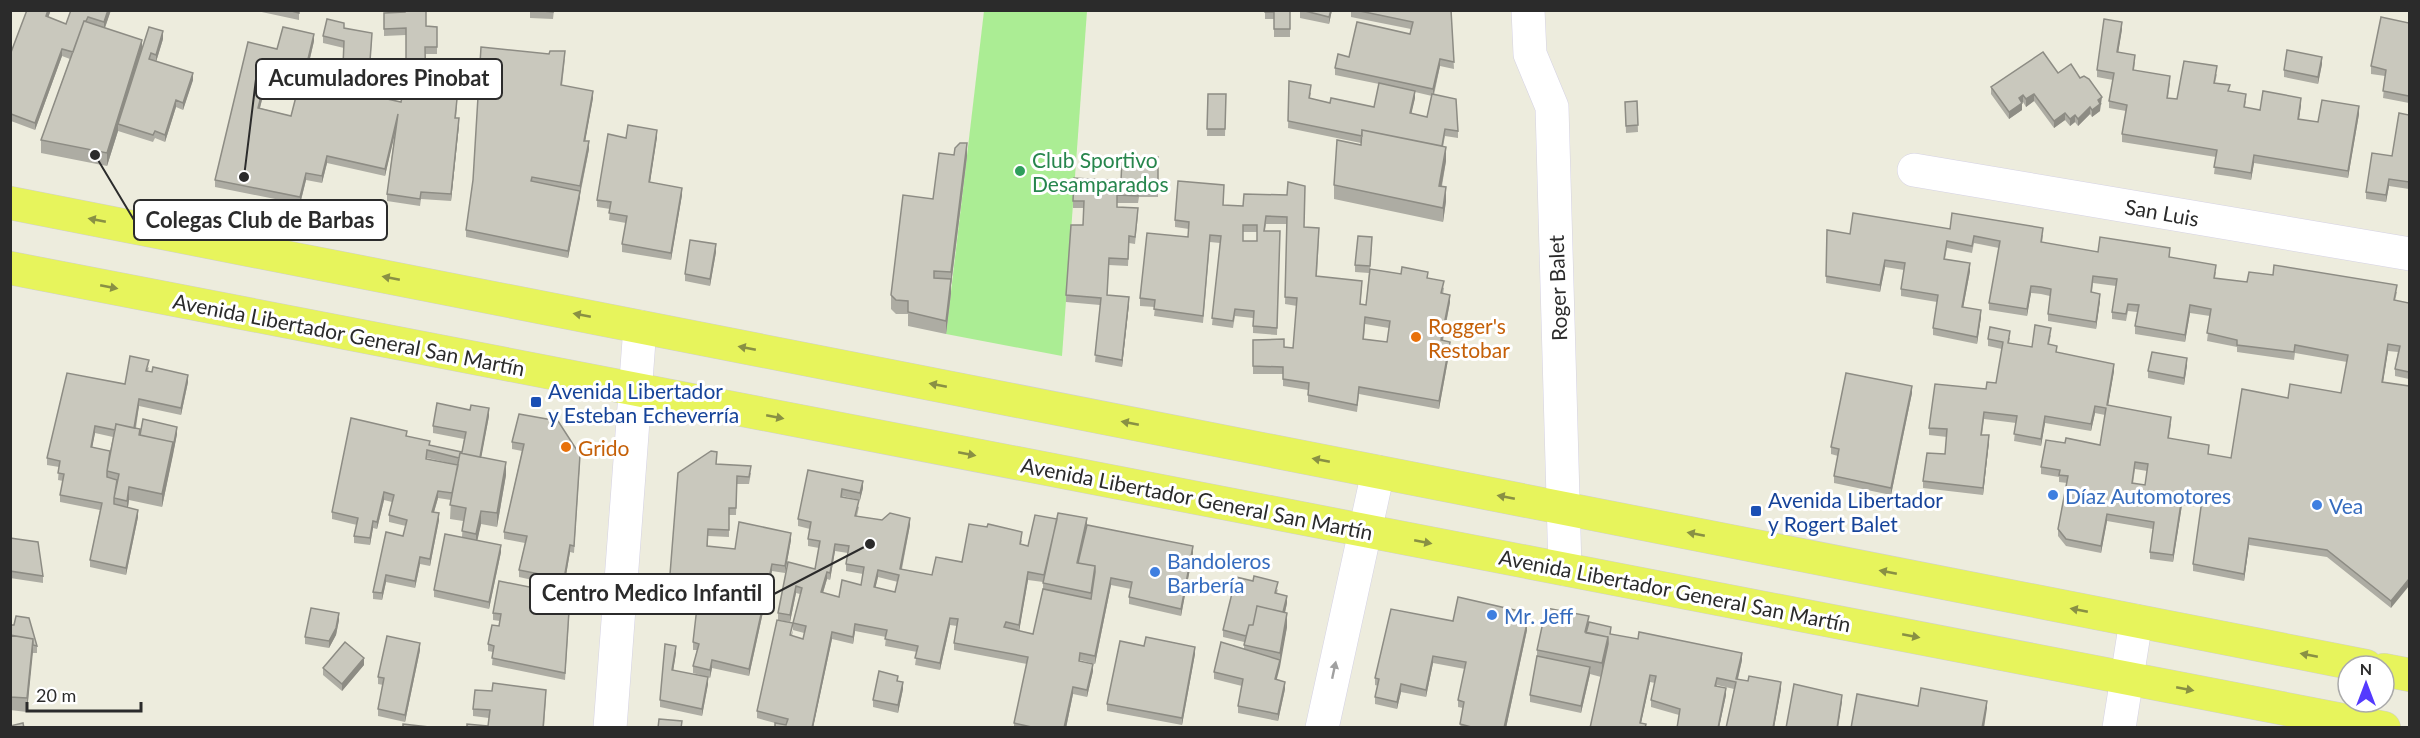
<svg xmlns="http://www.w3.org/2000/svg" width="2420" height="738" viewBox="0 0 2420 738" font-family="Lato,sans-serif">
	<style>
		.pitch { fill: #abed94 }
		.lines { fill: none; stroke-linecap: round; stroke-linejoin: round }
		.minor-casing { stroke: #d5d2e4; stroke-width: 34 }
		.primary-casing { stroke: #d0d0d0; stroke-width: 34 }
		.minor { stroke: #fff; stroke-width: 33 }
		.primary { stroke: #e7f45c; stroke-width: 33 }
		.wall { fill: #adaca3; fill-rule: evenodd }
		.shaded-wall { fill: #8d8c84 }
		.building { fill: #c9c8bd; stroke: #8d8c84; stroke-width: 1.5; fill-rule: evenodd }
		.oneway { fill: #899044 }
		.oneway2 { fill: #a0a0a0 }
		.leisure-dot { fill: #2e9e5b; stroke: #fff; stroke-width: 2 }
		.food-dot { fill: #e8710a; stroke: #fff; stroke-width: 2 }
		.transit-dot { fill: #1a4fb4; stroke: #fff; stroke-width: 2 }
		.shop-dot { fill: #3f7fe0; stroke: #fff; stroke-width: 2 }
		.labels { text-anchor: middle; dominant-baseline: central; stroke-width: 6; stroke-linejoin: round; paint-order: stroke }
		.leisure-label { font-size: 21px; fill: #27864d; stroke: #fff; text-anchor: start }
		.street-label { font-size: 21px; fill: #2b2b2b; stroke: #fff }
		.food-label { font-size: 21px; fill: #c56008; stroke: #fff; text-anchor: start }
		.transit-label { font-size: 21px; fill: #164399; stroke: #fff; text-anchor: start }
		.shop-label { font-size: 21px; fill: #366cbe; stroke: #fff; text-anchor: start }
		.leader { fill: none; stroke: #2b2b2b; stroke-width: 2 }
		.callout-dot { fill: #2b2b2b; stroke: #fff; stroke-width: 2 }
		.callout { fill: #fff; stroke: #2b2b2b; stroke-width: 2 }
		.callout-label { font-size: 22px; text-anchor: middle; font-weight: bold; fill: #2b2b2b }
	</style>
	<rect width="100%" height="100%" fill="#edecdd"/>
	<!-- pitch -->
	<path class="pitch" d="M984 11H1087L1062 356 946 334Z"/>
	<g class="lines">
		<defs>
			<path id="minor" d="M1528 10 1530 54 1552 107 1565 569
				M1914 170 2410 254
				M610 728 640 327
				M1322 728 1378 472
				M2119 728 2136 621"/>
			<path id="primary" d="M10 203 2366 666
				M10 268 2384 728
				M2384 670 2410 675"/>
		</defs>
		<!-- minor casing -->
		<use href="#minor" class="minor-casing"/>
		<!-- primary casing -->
		<use href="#primary" class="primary-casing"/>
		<!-- minor -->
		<use href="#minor" class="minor"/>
		<!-- primary -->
		<use href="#primary" class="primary"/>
	</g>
	<!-- wall -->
	<path class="wall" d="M27 10H51L48 17 66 24 71 10H111L105 28 142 48 163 39 156 62 193 80 183 110 176 107 165 142 155 138 153 142 118 131 107 166 41 153V140L70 59 62 56 35 130 11 121 10 123V55Z
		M257 10H299V20L257 11Z
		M530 10H554L553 19 530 18Z
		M1265 10H1290V37H1274V19H1265Z
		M1300 10H1332L1329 24 1300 18Z
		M1351 10H1451L1454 69 1440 66 1434 95 1458 131V138L1445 136 1443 147 1446 161 1442 186 1446 201 1443 222 1334 199V185L1361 145V143L1288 128 1289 81 1311 93 1310 98 1330 103 1374 107 1379 84 1335 75V68L1349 57 1410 34 1411 29 1351 17ZM1415 92 1432 96 1427 117 1411 113 1415 98Z
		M384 13 426 26 437 27V54H425L426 98 457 107 456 118 459 125 451 201 421 199 420 206 387 201V194L395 131 385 176 327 163 322 183 306 180 300 204 215 187V180L277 49 314 41 305 81 342 91 344 48 323 43V36L344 28 372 40 369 75 382 84 379 97 401 102 406 78V35L384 36ZM267 80 298 88 291 116 260 108Z
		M2409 23V103L2383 98 2385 76 2371 74V66Z
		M2122 29 2118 53 2135 62 2134 70 2170 83 2168 98 2177 99 2217 74 2215 83 2246 101 2245 107 2260 110 2301 105 2299 119 2318 122 2359 114 2348 178 2254 163 2251 180 2234 177 2214 174 2216 157 2122 142V134L2126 111 2109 108V101L2113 80 2097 77V70Z
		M565 58 562 86 593 98 585 141 589 149 568 258 466 237V230Z
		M2322 64 2318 84 2284 77V70Z
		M2058 73 2080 78 2102 104 2100 105V111L2092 117 2090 114 2078 126 2075 122 2070 126 2065 120 2054 128 2034 101 2026 107 2023 102 2022 103V110L2009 119 1991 94V87Z
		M1208 94H1226L1225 136H1207Z
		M1637 101 1638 132 1626 133 1625 102Z
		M2409 115V189L2389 186 2386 202 2366 199V192L2392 156Z
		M657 137 650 182 682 195 671 260 622 252V244L626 223 609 220 610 209 597 207V200L626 138Z
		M967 156 951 285V293L946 334 908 326V314H896L891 309V295L933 199Z
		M1158 157V197H1139L1138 203H1117V207L1138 215 1135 244 1129 243 1128 266 1109 265 1107 295 1129 304 1122 367 1095 362 1100 305 1066 302V295L1083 225 1084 208H1073V201L1121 181Z
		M1244 194 1319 235 1317 276 1362 288 1360 304 1366 305 1369 273 1355 272V265L1372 245 1370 269 1428 278 1444 288 1443 294 1450 302 1443 341 1450 349 1439 409 1359 394 1357 412 1308 402V390L1283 386V374H1253V340L1284 347 1293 348 1297 306 1285 304 1287 224H1266L1265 231H1280L1277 335 1253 333V318L1235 316 1233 328 1212 325 1220 243 1210 242 1203 323 1154 316 1155 307 1140 306V298L1188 237 1189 229 1175 227V220L1243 206ZM1243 232H1257V241H1243ZM1365 324 1389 328 1387 342 1364 339Z
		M1950 229 2043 235 2042 243 2098 252 2170 257 2216 272 2215 278 2247 282 2397 292 2395 301 2409 303V379L2395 376V369L2398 352 2388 351 2383 382 2409 386 2391 608 2327 557 2249 545 2244 581 2193 571V564L2201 507 2182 505 2173 562 2150 559V552L2153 529 2107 521 2101 553 2066 546 2058 536V529L2067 483 2059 482V477L2041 474V467L2065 443 2100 445 2105 415 2095 413 2091 431 2045 423 2041 446 2014 441 2016 423 1984 419 1982 435 1989 442 1983 495 1923 488V481L1945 454 1947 437 1929 435V428L1986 389 1996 383 2002 349 1988 346V339L2010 338 2009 343 2032 347 2051 335 2049 344 2057 353 2114 371 2108 405 2171 424 2169 438 2209 454 2231 458 2288 398 2341 393 2347 362 2295 353 2294 360 2237 352V347L2207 341 2210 316 2190 313 2185 342 2135 334V326L2137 312 2128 311 2126 321 2112 319V312L2116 286 2093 283 2092 292 2100 301 2096 329 2048 321V314L2050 296 2041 294 2031 293 2027 316 1989 310V303L1999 248 1974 243 1972 253 1947 248 1945 259 1970 271 1963 308 1981 317 1977 344 1933 335V328L1937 302 1901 296V289L1904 270 1885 267 1880 292 1826 283 1827 230 1850 234ZM2135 469 2147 471 2145 485 2133 484Z
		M716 252 710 286 685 281V274Z
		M2187 365 2184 385 2148 378V371Z
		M149 367 148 371 188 382 181 415 139 406 136 428 140 435 177 434 162 507 129 500 128 507 138 517 126 575 90 567V560L100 510 60 502V495L63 481 58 480 59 467 47 465V458L125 384ZM95 433 113 437 110 451 92 447Z
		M1912 393 1891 495 1834 483V476L1838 456 1831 454V447Z
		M519 414 580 462 574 553 570 552 564 587 519 577V570L525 543 504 539V532L522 451 512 449V442Z
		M489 416 481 457 506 475 497 527 481 524 477 540 501 552 489 609 434 597V590L462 537 463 521 450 519 451 500 438 498 434 512 439 520 430 566 420 564 415 588 386 582 382 600 373 599V592L403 536 406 526 389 522V515L392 502 384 500 377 529 373 528 370 545 354 543V536L357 525 332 519V512L407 436 430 445 462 452 464 439 433 433V426ZM427 458 453 464 427 459Z
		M717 464 751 473 749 484H737L736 515H729V537L708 536V546L735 549 791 540 785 573 772 571 749 676 712 668 710 678 708 677V684L702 716 660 707V700L676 653 673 671 704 676 693 673V666L697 650H693V642L705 608 707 597 669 594V587Z
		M808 470 863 488 860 500 842 496 859 507 857 516 910 525 902 569 932 575 962 562 1022 540 1021 544 1028 546 1087 525 1193 553 1181 616 1129 604V597L1131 589 1111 585 1095 664 1080 660V661L1093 671 1087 697 1073 694 1066 728H1014V723L1027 664 954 650V643L957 626 950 625 940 670 915 665 917 652 885 646 886 637 855 631 853 644 832 639 813 728H775V723L757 718V711L793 630 792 636 803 639 804 633 793 630V623L800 594 796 593 790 622 778 620V613L788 562 815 569 819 548 808 546V539L810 529 798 526V519ZM835 551 848 553 846 564V571L863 574 861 585 839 597 823 593 827 579 830 580ZM878 577 898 582 895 592 875 588ZM1028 580 1043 582V589L1033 634 1019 631Z
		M10 538 43 576V583L10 578Z
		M1278 589 1277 593 1287 603 1285 613 1287 627 1276 680 1285 689 1278 721 1238 713V706L1242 686 1214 679V672L1244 649V642L1223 637V630Z
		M570 603 565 680 492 665 493 652 488 651V644L499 626 500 621 493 620V613Z
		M339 620 336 635 329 648 305 644V637Z
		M1453 621 1527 630 1506 728H1460L1463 708 1458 707V700L1465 669 1433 663 1426 697 1401 692 1397 709 1375 704V697L1378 686 1375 685V678Z
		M1589 622 1611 634 1742 660 1738 679 1781 689 1774 728H1726L1734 689 1717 685V687L1726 695 1719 728H1677L1679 715 1651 707V700L1655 683 1650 682 1641 723 1646 728H1590L1601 677 1590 674 1581 713 1530 702V695L1537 656V650Z
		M10 625 37 646V653H32L27 712 10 710Z
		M1144 646 1195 654 1182 725 1107 711V704Z
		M420 650 405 722 378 716V709L383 685 378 684V677Z
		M364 665 342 691 323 675V668Z
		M903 689 898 713 873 707V700Z
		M546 697 544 728H467L488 726 489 718 473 716V709Z"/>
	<!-- shaded-wall -->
	<path class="shaded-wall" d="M48 10H51L46 23V16Z
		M108 10H111L104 30V22Z
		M1331 10H1332L1329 24V17Z
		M2122 22V29L2117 60V52Z
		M163 31V39L156 62V55Z
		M314 34V41L303 87V80Z
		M142 40V54L118 124V131L107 166V153Z
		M62 49V56L35 130V123Z
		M2322 57V64L2318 84V77Z
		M1440 59V66L1433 96V89Z
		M193 73V80L183 110V103Z
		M267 73V80L258 115V108Z
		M382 77V84L378 104V97Z
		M593 91V98L584 148V141Z
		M1415 91V98L1410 120V113Z
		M2034 94V101L2026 107V99Z
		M2023 95V102L2019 105V98Z
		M2102 97 2100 111 2092 117V110L2098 100Z
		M2301 98V105L2298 126V119Z
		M176 100V107L165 142V135Z
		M2022 103V110L2009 119V112Z
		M2359 106V114L2348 178V171Z
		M2090 107V114L2078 126V119Z
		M2065 113V120L2054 128V121Z
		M398 114V121L385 176V169Z
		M2075 115V122L2070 126V119Z
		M459 118V125L451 201V194Z
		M657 130V137L649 189V182Z
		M589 141V149L580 193V186Z
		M967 143V156L951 285V272Z
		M1446 147V161L1439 199V186Z
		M2254 155V163L2251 180V173Z
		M327 156V163L322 183V176Z
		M306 173V180L300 204V197Z
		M2389 179V186L2386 202V195Z
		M1446 187V201L1443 222V208Z
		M682 188V195L671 260V253Z
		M580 191V198L568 258V251Z
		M716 244V252L710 286V279Z
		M1885 260V267L1880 292V285Z
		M1970 263V271L1962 314V307Z
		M951 279V293L946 334V321Z
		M2031 286V293L2027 316V309Z
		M2100 294V301L2096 329V322Z
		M1450 295V302L1441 348V340Z
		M1129 297V304L1122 367V360Z
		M2190 305V313L2185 342V335Z
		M1981 310V317L1977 344V337Z
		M1450 342V349L1439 409V401Z
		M2388 344V351L2382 389V382Z
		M2187 358V365L2184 385V378Z
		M2114 364V371L2107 412V405Z
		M188 375V382L181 415V408Z
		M1912 386V393L1891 495V488Z
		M139 399V406L133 441V434Z
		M2095 406V413L2091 431V424Z
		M489 408V416L479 470V463Z
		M2045 416V423L2041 446V439Z
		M95 426V433L91 454V447Z
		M177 427V434L173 455 162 507V494Z
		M1989 435V442L1983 495V488Z
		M506 462V475L497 527V513Z
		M863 481V488L860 500V493Z
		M129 487V500L127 514V501Z
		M438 491V498L432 519V512Z
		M384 492V500L377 529V522Z
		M2182 497V505L2173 562V555Z
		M138 510V517L126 575V568Z
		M481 511V524L476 547V534Z
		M439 513V520L430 566V559Z
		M2107 514V521L2101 553V546Z
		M910 518V525L900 576V569Z
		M1087 518V532L1077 569V563Z
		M373 521V528L370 545V538Z
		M791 533V540L785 573V566Z
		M2249 538V545L2244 581V574Z
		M835 544V551L830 580V573Z
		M501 545V552L489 609V602Z
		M570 545V552L564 587V579Z
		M1193 546V553L1181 616V609Z
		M420 557V564L415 588V581Z
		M772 564V571L749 676V669Z
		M878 570V577L874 594V587Z
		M827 572V579L821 599V592Z
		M1028 572V580L1019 632V625Z
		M386 575V582L382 600V593Z
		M1111 578V585L1095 664V656Z
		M2409 579V586L2391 608V601Z
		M796 586V593L790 622V615Z
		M1287 596V603L1282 625V618Z
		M339 613V620L336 635 329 648V641Z
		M1287 613V627L1280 667 1275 686V679L1280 660V653Z
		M950 618V625L940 670V663Z
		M1527 623V630L1506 728H1504Z
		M855 624V631L853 644V637Z
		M832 632V639L813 728H812Z
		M1608 637V651L1602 677V663Z
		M33 639V652L27 712V698Z
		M420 643V650L405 722V715Z
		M676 646V653L672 678V670Z
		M1195 647V654L1182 725V718Z
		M1742 653V660L1736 686V679Z
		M1433 656V663L1426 697V690Z
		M364 658V665L342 691V684Z
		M712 660V668L710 678V670Z
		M1093 664V671L1087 697V690Z
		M1590 667V674L1581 713V706Z
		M1650 675V682L1640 728V723Z
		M708 677V684L702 716V709Z
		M903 682V689L898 713V705Z
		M1285 682V689L1278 721V714Z
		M1781 682V689L1774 728H1773Z
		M1401 684V692L1397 709V702Z
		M1073 687V694L1066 728H1064Z
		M1726 688V695L1719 728H1718Z
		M1842 695V702L1838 728H1837Z
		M1987 701V708L1984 728H1982Z"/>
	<!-- building -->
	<path class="building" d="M27 10H48L46 16 66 24 71 10H108L104 22 88 17 86 21H84L73 52 62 49 35 123 11 114 10 116V55Z
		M288 10H299V13Z
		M405 10H426V26L437 27V47H425L426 98 457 99 455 118H459L451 194 421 192 420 199 387 194 398 114 385 169 327 156 322 176 306 173 300 197 215 180 248 42 277 49 283 27 314 34 303 80 342 91 344 41 323 36 327 19 344 23V28L372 33 369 75 382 77 378 97 401 102 406 78V28L384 29V13L405 12ZM267 73 300 81 291 116 258 108Z
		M531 10H553V12Z
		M1265 10H1290V29H1274V12H1265Z
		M1301 10H1331L1329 17Z
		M1355 10H1451L1454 62 1440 59 1433 89 1335 68 1338 54 1349 57 1357 22 1410 34 1413 22Z
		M2381 17 2409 23V96L2383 91 2386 70 2371 66Z
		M2104 19 2122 22 2117 52 2135 55 2133 70 2170 76 2167 98 2177 99 2184 61 2217 66 2214 83 2230 85 2228 91 2246 94 2244 107 2260 110 2263 91 2301 98 2298 119 2318 122 2322 100 2359 106 2348 171 2254 155 2251 173 2234 170 2214 167 2217 150 2122 134 2127 105 2109 101 2114 73 2097 70Z
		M84 21 142 40 107 153 41 140Z
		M149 27 163 31 156 55 151 53 149 59 193 73 183 103 176 100 165 135 155 131 153 135 118 124Z
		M481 47 549 54 550 51H565L561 85 593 91 584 141H589L580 186 532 177 531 181 580 191 568 251 466 230 473 180Z
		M2287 50 2322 57 2318 77 2284 70Z
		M2043 52 2058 73 2071 64 2080 78 2084 76 2089 79 2102 97 2098 100 2100 104 2092 110 2090 107 2078 119 2075 115 2070 119 2065 113 2054 121 2034 94 2026 99 2023 95 2019 98 2022 103 2009 112 1991 87Z
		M1289 81 1311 85 1309 98 1330 103 1331 98 1374 107 1379 83 1415 91 1410 113 1427 117 1432 94 1456 99 1458 131 1445 129 1442 146 1362 130V136L1288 121Z
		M1208 94H1226L1225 129H1207Z
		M1637 101 1638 125 1626 126 1625 102Z
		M2399 113 2409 115V182L2389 179 2386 195 2366 192 2372 153 2392 156Z
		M628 125 657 130 649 182 682 188 671 253 622 244 627 216 609 213 611 202 597 200 608 134 626 138Z
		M1362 130 1446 147 1439 186 1446 187 1443 208 1334 185 1337 140 1361 145Z
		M960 143H967L951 272 934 271V278L951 279 946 321 908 312V301L896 300 891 295 903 195 933 199 939 153 954 155 955 148Z
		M1158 157V190H1139L1138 196 1117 195V207L1138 208 1135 237 1129 236 1128 259 1109 258 1107 295 1129 297 1122 360 1095 355 1101 298 1066 295 1071 225H1083L1084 201H1073L1074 178 1121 181 1122 159Z
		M1178 181 1224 185 1223 205 1243 206 1244 194 1287 195 1288 182 1305 186 1304 227 1319 228 1316 276 1362 281 1360 304 1366 305 1370 269 1401 274 1402 267 1428 272 1427 278 1444 281 1441 293 1450 295 1441 340 1450 342 1439 401 1359 387 1357 405 1308 395 1309 383 1283 379V367L1253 366V340L1284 339V347L1293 348 1297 298 1285 297 1287 217 1266 216 1264 231H1280L1277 328 1253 326 1254 311 1235 309 1233 321 1212 318 1221 236 1210 235 1203 316 1154 309 1155 300 1140 298 1147 233 1188 237 1189 222 1175 220ZM1243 225H1257V241H1243ZM1365 317 1390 321 1387 342 1363 339Z
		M1853 213 1950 229 1952 213 2043 228 2041 242 2098 252 2100 237 2170 248 2169 257 2216 265 2214 278 2247 282 2249 272 2273 275 2274 265 2397 285 2394 300 2409 303V372L2395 369 2400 346 2388 344 2382 382 2409 386V579L2391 601 2327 550 2249 538 2244 574 2193 564 2202 500 2182 497 2173 555 2150 552 2154 522 2107 514 2101 546 2066 539 2058 529 2068 476 2059 475 2060 470 2041 467 2046 440 2065 443 2066 438 2100 445 2106 408 2095 406 2091 424 2045 416 2041 439 2014 434 2017 416 1984 412 1981 435H1989L1983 488 1923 481 1927 453 1945 454 1947 429 1929 428 1935 384 1986 389 1987 382 1996 383 2003 342 1988 339 1990 327 2010 331 2008 343 2032 347 2035 325 2051 328 2048 344 2057 346 2056 352 2114 364 2107 405 2171 417 2168 438 2209 445 2208 454 2231 458 2242 389 2288 398 2290 384 2341 393 2348 355 2295 345 2294 352 2237 345V340L2207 333 2211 309 2190 305 2185 335 2135 326 2139 305 2128 304 2126 314 2112 312 2117 279 2093 276 2091 292 2100 294 2096 322 2048 314 2051 289 2041 287 2031 286 2027 309 1989 303 2000 241 1974 236 1972 246 1947 241 1944 259 1970 263 1962 307 1981 310 1977 337 1933 328 1938 295 1901 289 1905 263 1885 260 1880 285 1826 276 1827 230 1850 234ZM2135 462 2148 464 2145 485 2132 483Z
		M1358 236 1372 237 1370 266 1355 265Z
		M690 240 716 244 710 279 685 274Z
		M2152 352 2187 358 2184 378 2148 371Z
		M130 356 149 360 146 371 152 372 153 367 188 375 181 408 139 399 134 428 116 424 115 430 95 426 91 447 110 451 107 471V477L117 480 114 498V504L138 510 126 568 90 560 102 503 60 495 64 474 58 473 60 461 47 458 67 373 125 384Z
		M1846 373 1912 386 1891 488 1834 476 1839 449 1831 447Z
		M437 403 470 410 471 405 489 408 480 457 460 453 459 458 427 450 426 459 458 465 452 493 438 491 432 512 439 513 430 559 420 557 415 581 386 575 382 593 373 592 386 532 403 536 407 520 389 515 394 495 384 492 377 522 373 521 370 538 354 536 358 518 332 512 351 418 407 431 406 436 430 441 429 445 462 452 466 432 433 426Z
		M519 414 558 421 580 455 574 546 570 545 564 579 519 570 527 536 504 532 524 444 512 442Z
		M143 419 177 427 173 448V442L140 435Z
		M116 424 140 429 139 435 173 442 162 494 129 487 127 501 114 498 119 474 107 471Z
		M711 451 717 452 716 464 751 466 749 477 737 476 736 508H729V530L708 529 707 546 735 549 739 522 791 533 785 566 772 564 749 669 712 660 710 670 693 666 699 644 693 642 697 607 705 608 708 590 669 587 678 473Z
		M460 453 506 462 497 513 481 511 476 534 462 531 466 508 450 505Z
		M808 470 863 481 860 493 842 489 841 497 859 500 855 516 882 520 890 513 910 518 900 569 932 575 936 557 962 562 969 524 987 527 988 524 1022 532 1020 544 1028 546 1035 515 1057 519 1044 575 1028 572 1019 625 1006 622 1004 627 1033 634 1043 589 1091 599 1095 572V566L1078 563 1087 525 1193 546 1181 609 1129 597 1132 582 1111 578 1095 656 1080 653 1079 661 1093 664 1087 690 1073 687 1064 728H1036L1014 723 1028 657 954 643 958 619 950 618 940 663 915 658 918 646 885 639 887 630 855 624 853 637 832 632 812 728H775V723L786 725 788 719 757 711 777 620 793 623 790 635 803 639 806 626 793 623 802 588 796 586 790 615 778 613 788 562 815 569 820 541 808 539 811 522 798 519ZM835 544 849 546 846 564 864 567 861 585 842 580 839 597 821 592 827 572 830 573ZM878 570 899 575 895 592 874 587Z
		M1058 513 1087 518 1077 563 1095 566 1091 593 1043 583Z
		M445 534 501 545 489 602 434 590Z
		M10 538 38 542 43 576 10 571Z
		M1254 576 1278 582 1275 593 1287 596 1283 612 1257 606 1253 625H1249L1246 636 1223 630 1236 577 1253 581Z
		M499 581 570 595 565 673 492 658 494 646 488 644 492 625 499 626 501 614 493 613Z
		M1458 597 1523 612 1527 623 1504 728H1475L1460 724 1464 702 1458 700 1466 662 1433 656 1426 690 1401 684 1397 702 1375 697 1379 679 1375 678 1391 609 1453 621Z
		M1257 606 1287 613 1280 653 1244 645 1249 625H1253Z
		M311 608 339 613 336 628 329 641 305 637Z
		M1546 608 1589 616 1585 632 1608 637 1602 663 1537 650Z
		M16 616 29 618 37 646 33 645V639L10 635V625H14Z
		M1589 622 1611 627 1610 634 1638 639 1639 632 1742 653 1736 679 1748 681 1749 676 1781 682 1773 728H1726L1736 682 1717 678 1715 686 1726 688 1718 728H1677L1680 709 1651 700 1656 676 1650 675 1640 723 1646 724 1645 728H1590L1608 644V637L1586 633Z
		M10 635 33 639 27 698 10 697Z
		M387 636 420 643 405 715 378 709 384 678 378 677Z
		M1146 637 1195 647 1182 718 1107 704 1120 641 1144 646Z
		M345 642 364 658 342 684 323 668Z
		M1221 642 1280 660 1275 679 1285 682 1278 714 1238 706 1243 679 1214 672Z
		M665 644 676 646 672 670 708 677 702 709 660 700Z
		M1537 656 1590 667 1581 706 1530 695Z
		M879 671 898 676 897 681 903 682 898 705 873 700Z
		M493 683 546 690 543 728H467V724L488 726 490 710 473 709 475 690 492 691Z
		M1794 684 1842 695 1837 728H1786Z
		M1921 688 1987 701 1982 728H1851L1857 694 1918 706Z
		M659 719 682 721 681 728H658Z
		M23 723 24 728H10V726Z
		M403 724 438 728H403Z"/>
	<!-- one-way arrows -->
	<defs><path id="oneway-solid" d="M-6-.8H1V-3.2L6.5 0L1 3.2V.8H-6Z" transform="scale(1.5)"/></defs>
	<g class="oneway">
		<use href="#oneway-solid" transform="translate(97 220) rotate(-169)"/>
		<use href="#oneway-solid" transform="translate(391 278) rotate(-169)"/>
		<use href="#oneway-solid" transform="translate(109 287) rotate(11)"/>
		<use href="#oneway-solid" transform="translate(582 315) rotate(-169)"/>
		<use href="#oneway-solid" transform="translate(747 348) rotate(-169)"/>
		<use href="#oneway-solid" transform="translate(938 385) rotate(-169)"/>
		<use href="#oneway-solid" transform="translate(775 417) rotate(11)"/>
		<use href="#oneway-solid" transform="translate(1130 423) rotate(-169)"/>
		<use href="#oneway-solid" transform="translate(967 454) rotate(11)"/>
		<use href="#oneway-solid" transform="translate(1321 460) rotate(-169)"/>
		<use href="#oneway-solid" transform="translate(1506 497) rotate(-169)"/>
		<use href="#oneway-solid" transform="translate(1696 534) rotate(-169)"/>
		<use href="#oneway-solid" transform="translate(1423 542) rotate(11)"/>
		<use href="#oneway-solid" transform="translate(1888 572) rotate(-169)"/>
		<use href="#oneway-solid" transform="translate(2079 610) rotate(-169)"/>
		<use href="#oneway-solid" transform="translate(1911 636) rotate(11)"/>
		<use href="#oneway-solid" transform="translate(2309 655) rotate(-169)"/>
		<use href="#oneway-solid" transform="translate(2185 689) rotate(11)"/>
	</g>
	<use class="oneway2" href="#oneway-solid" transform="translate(1334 670) rotate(-78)"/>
	<!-- markers -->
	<circle class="leisure-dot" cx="1020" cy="171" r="6"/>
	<g class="food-dot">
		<circle cx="1416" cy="337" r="6"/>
		<circle cx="566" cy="447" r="6"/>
	</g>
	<g class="transit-dot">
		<rect x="530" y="396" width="12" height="12" rx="3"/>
		<rect x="1750" y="505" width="12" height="12" rx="3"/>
	</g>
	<g class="shop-dot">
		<circle cx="2053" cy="495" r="6"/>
		<circle cx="2317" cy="505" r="6"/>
		<circle cx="1155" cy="572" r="6"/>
		<circle cx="1492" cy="615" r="6"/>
	</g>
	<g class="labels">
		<!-- leisure labels -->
		<g class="leisure-label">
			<text x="1032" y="159">Club Sportivo<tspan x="1032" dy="24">Desamparados</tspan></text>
		</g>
		<!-- street labels -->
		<g class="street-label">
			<text transform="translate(2162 212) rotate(10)">San Luis</text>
			<text transform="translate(1557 288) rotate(-92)">Roger Balet</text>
			<text transform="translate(349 334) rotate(11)">Avenida Libertador General San Martín</text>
			<text transform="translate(1197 498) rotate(11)">Avenida Libertador General San Martín</text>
			<text transform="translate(1675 590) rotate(11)">Avenida Libertador General San Martín</text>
		</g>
		<!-- food labels -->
		<g class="food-label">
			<text x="1428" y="325">Rogger's<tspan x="1428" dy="24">Restobar</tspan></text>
			<text x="578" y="447">Grido</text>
		</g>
		<!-- transit labels -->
		<g class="transit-label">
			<text x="548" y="390">Avenida Libertador<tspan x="548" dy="24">y Esteban Echeverría</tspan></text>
			<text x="1768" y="499">Avenida Libertador<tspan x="1768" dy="24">y Rogert Balet</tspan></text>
		</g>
		<!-- shop labels -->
		<g class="shop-label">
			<text x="2065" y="495">Díaz Automotores</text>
			<text x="2329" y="505">Vea</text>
			<text x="1167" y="560">Bandoleros<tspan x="1167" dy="24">Barbería</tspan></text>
			<text x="1504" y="615">Mr. Jeff</text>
		</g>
	</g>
	<!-- callouts -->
	<path class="leader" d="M244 177L256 79M95 155L134 220M870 544L774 594"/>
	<g class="callout-dot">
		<circle cx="244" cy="177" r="6"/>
		<circle cx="95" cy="155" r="6"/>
		<circle cx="870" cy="544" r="6"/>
	</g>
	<g class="callout">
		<rect x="256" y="59" width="246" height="40" rx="6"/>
		<rect x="134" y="200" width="253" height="40" rx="6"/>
		<rect x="530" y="574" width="244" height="40" rx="6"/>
	</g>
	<g class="callout-label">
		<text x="379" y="86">Acumuladores Pinobat</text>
		<text x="260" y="228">Colegas Club de Barbas</text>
		<text x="652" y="601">Centro Medico Infantil</text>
	</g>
	<!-- border -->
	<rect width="2420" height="738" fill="none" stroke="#2b2b2b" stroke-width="24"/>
	<!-- north arrow -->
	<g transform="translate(2366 684)"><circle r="28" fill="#ffffff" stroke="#aaaaaa" stroke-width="1.5"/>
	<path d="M0-4.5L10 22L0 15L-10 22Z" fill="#543afe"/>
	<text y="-9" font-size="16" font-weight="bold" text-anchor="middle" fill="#2b2b2b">N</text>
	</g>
	<!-- scale -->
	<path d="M27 702v9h114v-9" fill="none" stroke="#2b2b2b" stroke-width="3"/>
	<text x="36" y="702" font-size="18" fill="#2b2b2b" stroke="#ffffff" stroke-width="4.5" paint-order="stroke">20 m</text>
</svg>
